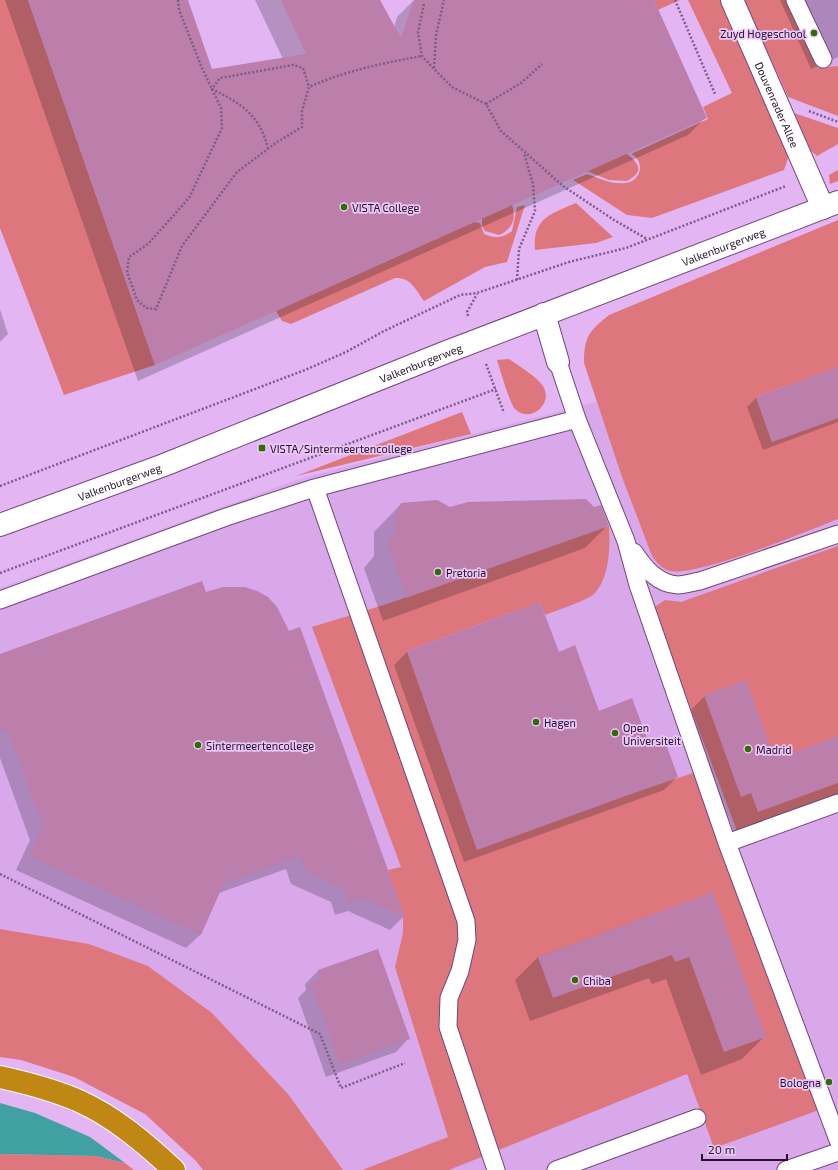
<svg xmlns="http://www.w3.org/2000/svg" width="838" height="1170" viewBox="0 0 838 1170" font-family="'Exo 2',sans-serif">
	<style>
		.built { fill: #d9a8ea }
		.green { fill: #dd777d }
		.water { fill: #40a0a2 }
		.shadow { fill: #0003 }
		.building { fill: #bc7eab }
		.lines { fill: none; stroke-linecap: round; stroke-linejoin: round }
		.lane-casing { stroke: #6f467c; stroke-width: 19 }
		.street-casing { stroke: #6f467c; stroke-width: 24 }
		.secondary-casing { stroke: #6f467c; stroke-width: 24 }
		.highway-casing { stroke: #fff; stroke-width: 24 }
		.path { stroke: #7b5d85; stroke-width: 2.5; stroke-dasharray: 2 2; stroke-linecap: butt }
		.lane { stroke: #fff; stroke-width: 17 }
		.street { stroke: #fff; stroke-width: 22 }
		.secondary { stroke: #fff; stroke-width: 22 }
		.highway { stroke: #c18714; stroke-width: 22 }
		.poi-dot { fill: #2d6d01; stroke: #ebc7f8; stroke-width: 1.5 }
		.labels { text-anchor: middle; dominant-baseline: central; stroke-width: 3.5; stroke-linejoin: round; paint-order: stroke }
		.poi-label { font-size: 11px; fill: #231229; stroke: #ebc7f8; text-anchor: start }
		.street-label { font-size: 11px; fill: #231229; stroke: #ebc7f8 }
	</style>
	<rect width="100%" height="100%" fill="#e3b6f3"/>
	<!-- built -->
	<path class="built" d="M774 0H838V67L810 79Z
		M596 402 669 565 838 515V1170H343L288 1094 212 1013 148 966 89 944 0 929V588L302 478Z"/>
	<!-- green -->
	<path class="green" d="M0 0H28L155 365 64 395 0 228Z
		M654 0H680L658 10Z
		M688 0H723L790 152 784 170 652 218 627 215 573 180 587 174C599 178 612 185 625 183 641 182 646 161 631 154L708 119 703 107 732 93Z
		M744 0H785L818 68 838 66V116L788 97Z
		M794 113 838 128V144L817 156 811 151Z
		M619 148C631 157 651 169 627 181L609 180 572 165Z
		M838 170V181L830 184 829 175Z
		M508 193C515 210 519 226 499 235L485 231 482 226V211Z
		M576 203 613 237 596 243 535 250C532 218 551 214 576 203Z
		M525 205 507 262 485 267 424 301C415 289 411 277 395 278L291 324 282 321 276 311 474 222 480 223 484 234C495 239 503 238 512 231L517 207Z
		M838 220V368L817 375 820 386 794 406 786 386 756 397 772 442 838 418V519C808 531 696 577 670 571 662 569 656 562 652 556L622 477 584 363C584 337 589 331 609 315Z
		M509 359C520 367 535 375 543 386 554 404 530 424 515 409 510 404 500 369 497 360Z
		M462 412 471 434 296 476Z
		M609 526C610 546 610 578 594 594 588 600 555 611 545 615L540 602 407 651 474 841 612 800 693 773 819 1110 714 1148 687 1074 449 1170H362L448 1137 395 967 403 933V917L388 870 401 867 312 627 390 603Z
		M838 546V795L737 831 653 608 665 600 681 602Z
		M0 929 89 944 148 966 212 1013 288 1094 343 1170H203L196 1161 145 1114 74 1077 21 1060 0 1057Z
		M0 1154 96 1156 125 1163 134 1170H0Z"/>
	<!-- water -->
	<path class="water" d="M0 1103 35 1113 90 1137 125 1163 96 1156 0 1154Z"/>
	<!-- shadow -->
	<path class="shadow" d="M5 0H188L187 1 211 70 283 59 255 0H379L394 27 397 17 414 0H653L705 118 688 135 138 381Z
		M780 0H838V57L811 69Z
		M0 309 8 334 0 342Z
		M838 368V422L763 450 747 407 756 398Z
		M437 501 450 508 608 525 585 548 383 621 364 568 374 556V532L401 504Z
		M206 594 288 632 299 628 403 917 390 930 348 911 335 915 331 902 291 884 286 869 219 893 200 935 186 948 16 870 30 840 0 758V655Z
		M407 652 558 653 599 712 647 742 677 777 664 790 464 862 394 665Z
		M705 696 772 753 789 755 838 737V797L735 835 728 816 718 819 682 719Z
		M712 893 765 1036 742 1059 701 1075 666 979 652 984 649 978 530 1021 515 980 538 957Z
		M377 950 409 1038 396 1052 326 1077 298 998 306 990 305 984 318 971Z"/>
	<!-- building -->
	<path class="building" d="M28 0H188L212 69 306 54 281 0H380L401 38 414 0H654L707 118 155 365Z
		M838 367V418L772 442 756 397Z
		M586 499 594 507 601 505 609 526 406 598 387 544 396 532V512L401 503 437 500 450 507 468 502Z
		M202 581 206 592 223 587H245L257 591 268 597 277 607 289 631 300 627 405 917 362 898 349 902 344 889 305 870 300 856 224 883 201 935 29 856 43 826 9 733 0 729V654Z
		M540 602 559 652 575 645 599 711 632 698 648 741 663 736 678 777 477 850 407 651Z
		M746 680 772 752 787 746 789 754 838 736V783L758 812 751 793 741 797 704 695Z
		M713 892 766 1037 724 1052 689 957 675 962 672 955 553 998 538 957Z
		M378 949 410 1039 340 1064 311 983 321 980 318 970Z"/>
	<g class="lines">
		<defs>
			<path id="lane" d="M795 0 823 59
				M558 362 577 419 626 541 638 585 727 843 838 1140
				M315 488 466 921 467 940 460 971 449 998 448 1027 496 1170
				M634 552C644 567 657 584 678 585 685 585 693 582 700 581L838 534
				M0 600 226 517 311 489 577 419
				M727 843 838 803
				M556 1170 697 1118
				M786 1170 838 1152"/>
			<g id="street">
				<path id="s1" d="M732 0 823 208"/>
				<path d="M544 314 558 362"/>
			</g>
			<g id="secondary">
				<path id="s2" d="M0 525 164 465 444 353 838 202"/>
			</g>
			<path id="highway" d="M0 1077C27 1083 54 1090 79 1101 115 1117 146 1144 174 1170"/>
		</defs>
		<!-- lane casing -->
		<use href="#lane" class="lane-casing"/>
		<!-- street casing -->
		<use href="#street" class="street-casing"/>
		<!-- secondary casing -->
		<use href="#secondary" class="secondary-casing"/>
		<!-- highway casing -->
		<use href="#highway" class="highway-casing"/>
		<!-- path -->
		<path class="path" d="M178 0 179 10 202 68 221 108 222 128 189 198 148 244 129 257 127 272 137 300 146 308 156 309 182 246 237 172 277 142 302 127V111L309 87C345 71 383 63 422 56
			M675 0 715 94
			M424 4 418 32 422 56 434 69 452 87 486 104 501 131 563 186 614 220 647 239
			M434 68 436 35 444 0
			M486 104 521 83 542 64
			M809 111 838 122
			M268 149C260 115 242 104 212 89L220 78 293 65 303 68 309 87
			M517 280 519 249 535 211 533 184 524 153
			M468 316 467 312 477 294
			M486 364 504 413
			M0 486 305 370 346 352 384 331 460 295 477 293 569 262 626 248 786 186
			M0 573 496 389
			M0 874 320 1034 341 1088 405 1063"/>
		<!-- lane -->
		<use href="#lane" class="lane"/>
		<!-- street -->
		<use href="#street" class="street"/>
		<!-- secondary -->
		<use href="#secondary" class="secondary"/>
		<!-- highway -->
		<use href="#highway" class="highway"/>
	</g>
	<!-- markers -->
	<g class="poi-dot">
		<circle cx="814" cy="33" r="4"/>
		<circle cx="344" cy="207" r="4"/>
		<rect x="258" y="444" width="8" height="8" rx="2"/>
		<circle cx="438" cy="572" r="4"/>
		<circle cx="536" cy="722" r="4"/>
		<circle cx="615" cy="733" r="4"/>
		<circle cx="198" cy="745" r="4"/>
		<circle cx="748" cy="749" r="4"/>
		<circle cx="575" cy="980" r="4"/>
		<circle cx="829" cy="1082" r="4"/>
	</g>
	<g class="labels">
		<!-- poi labels -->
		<g class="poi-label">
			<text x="806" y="33" text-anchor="end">Zuyd Hogeschool</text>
			<text x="352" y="207">VISTA College</text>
			<text x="270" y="448">VISTA/Sintermeertencollege</text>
			<text x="446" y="572">Pretoria</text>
			<text x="544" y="722">Hagen</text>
			<text x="623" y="727">Open<tspan x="623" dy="13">Universiteit</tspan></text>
			<text x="206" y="745">Sintermeertencollege</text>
			<text x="756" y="749">Madrid</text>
			<text x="583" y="980">Chiba</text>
			<text x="821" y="1082" text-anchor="end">Bologna</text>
		</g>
		<!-- street labels -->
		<g class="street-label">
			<text stroke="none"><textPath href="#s1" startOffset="114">Douvenrader Allee</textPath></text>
			<text stroke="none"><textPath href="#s2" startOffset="775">Valkenburgerweg</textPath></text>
			<text stroke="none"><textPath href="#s2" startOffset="451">Valkenburgerweg</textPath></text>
			<text stroke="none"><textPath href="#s2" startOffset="127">Valkenburgerweg</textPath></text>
		</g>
	</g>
	<!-- scale -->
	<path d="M702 1154v6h85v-6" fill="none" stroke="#231229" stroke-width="2"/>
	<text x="708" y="1154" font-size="12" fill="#231229" stroke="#ebc7f8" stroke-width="3" paint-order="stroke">20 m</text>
</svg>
